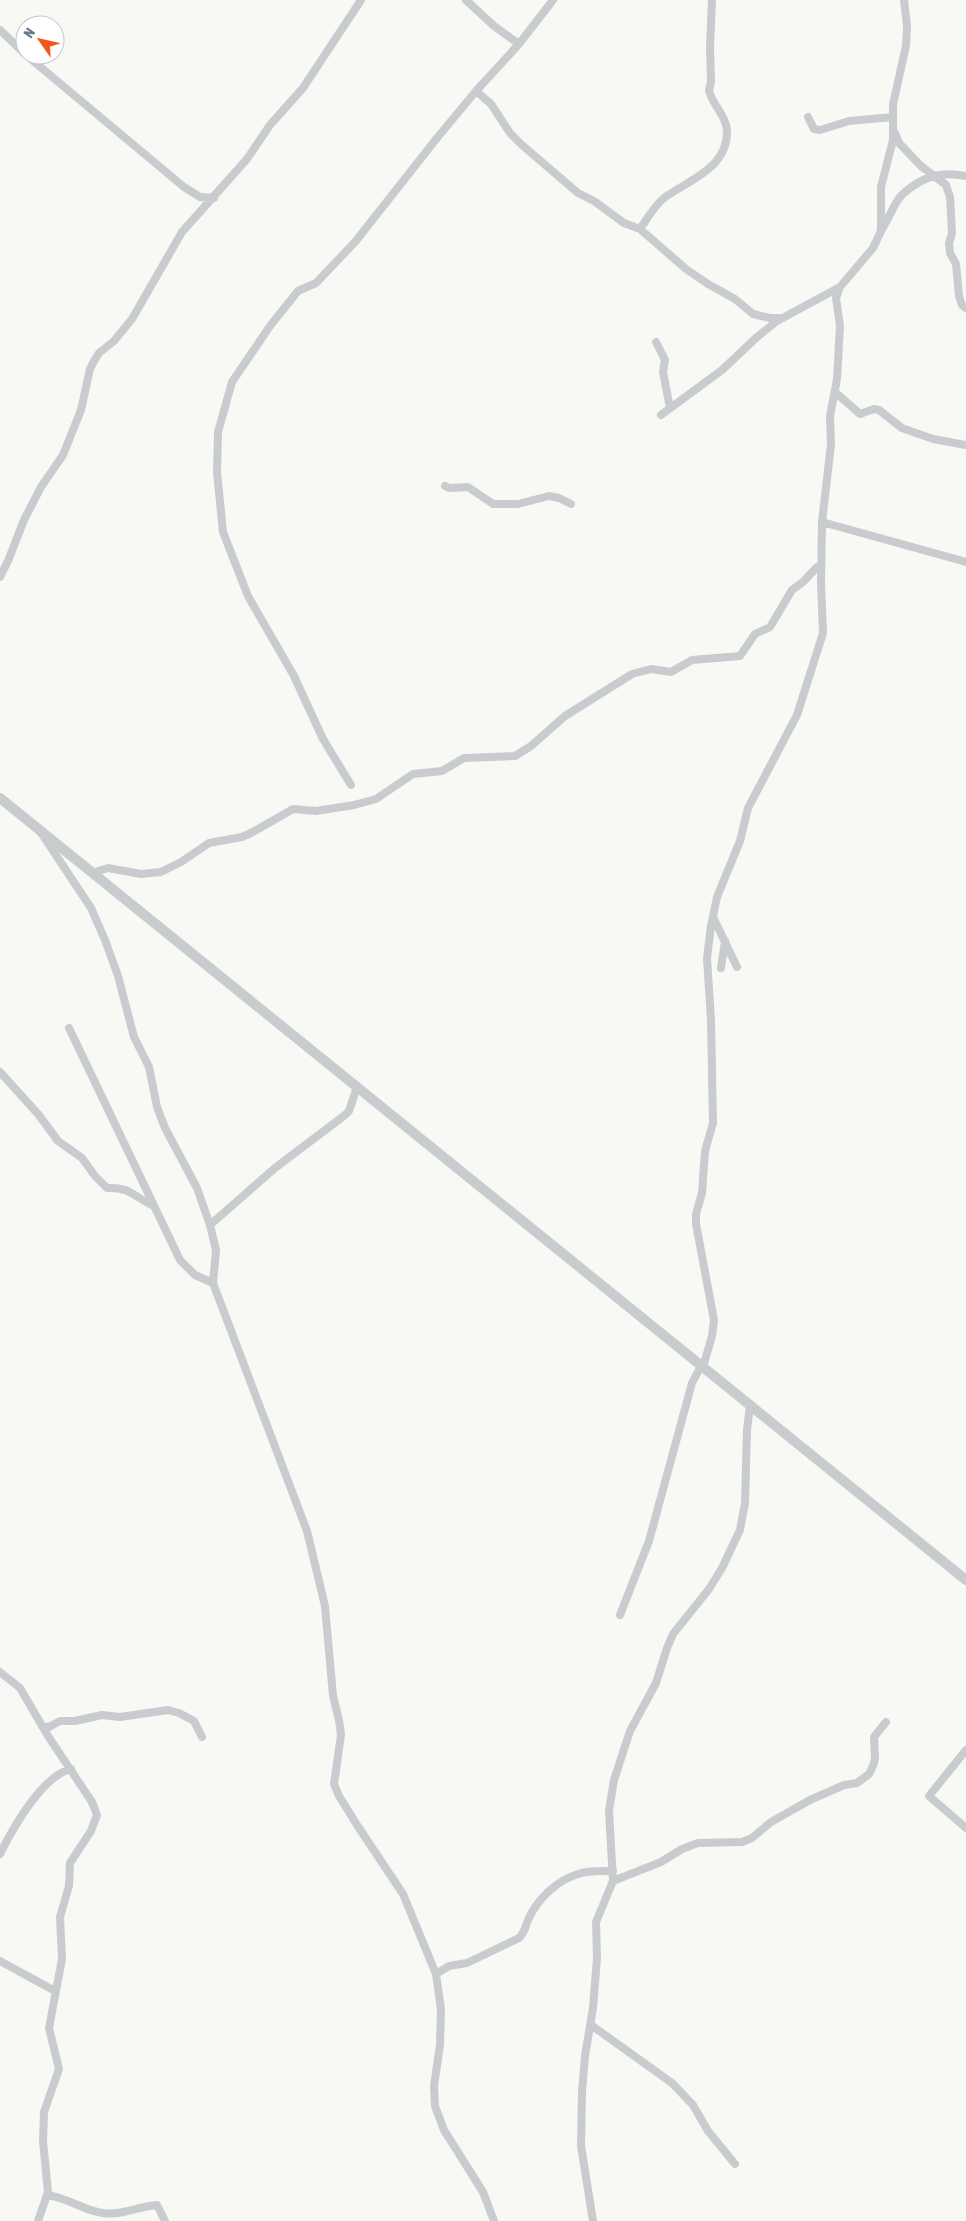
<svg xmlns="http://www.w3.org/2000/svg" width="966" height="2221" viewBox="0 0 966 2221" font-family="'Asap Condensed',sans-serif">
	<style>
		.lines { fill: none; stroke-linecap: round; stroke-linejoin: round }
		.minor { stroke: #c8cccf; stroke-width: 8 }
		.tertiary { stroke: #c8cccf; stroke-width: 10 }
	</style>
	<rect width="100%" height="100%" fill="#f8f8f5"/>
	<g class="lines">
		<!-- minor -->
		<path class="minor" d="M466 0 494 26 519 44
			M0 30 25 54
			M26 55 184 187 200 197 214 198
			M476 91 491 104 510 133 522 145 578 193 594 201 624 223 640 229 686 269 708 284 735 299 753 314 770 318H783
			M808 117 814 129 820 130 849 121 893 117
			M895 133 899 143 921 166 946 185 950 197 952 233 949 243 950 253 956 264 959 296 962 305 966 308
			M640 229C647 219 654 206 664 198 688 180 727 169 727 132 727 116 712 105 709 90L711 82 710 48 712 0
			M881 231C887 221 891 212 896 203 902 191 922 179 934 176 945 173 956 174 966 176
			M656 342 665 360 663 372 670 408
			M835 392 860 414 874 409 879 410 902 428 933 439 966 445
			M661 415 722 370 757 337 777 321 840 287
			M445 486 449 488 468 487 493 504H518L549 496 559 498 571 504
			M822 522 966 562
			M0 577 8 561 24 520 41 487 63 455 81 410 90 369 94 361 99 353 114 341 132 319 182 232 247 159 270 125 303 88 361 0
			M351 785 323 739 294 676 248 596 223 532 217 472 218 432 232 382 270 326 298 291 316 283 355 242 437 138 476 91 519 44 553 0
			M42 834 91 908 105 940 118 976 134 1037 149 1067 157 1107 165 1128 197 1188 210 1225 216 1250 213 1283 307 1531 325 1606 333 1696 339 1720 341 1735 334 1784 339 1796 357 1825 403 1894 436 1974 441 2009 440 2045 434 2086 435 2106 444 2130 483 2192 494 2221
			M92 873 108 868 141 874 161 872 181 862 209 843 242 837 251 833 293 809 316 811 354 805 376 799 413 774 442 771 464 758 515 756 531 746 565 716 632 674 651 669 671 672 692 660 740 656 755 634 770 627 792 590 803 582 817 567 821 565
			M713 917 737 967
			M721 968 725 941
			M69 1028 180 1260 195 1275 213 1283
			M0 1072 38 1114 58 1141 82 1158 95 1176 107 1188C132 1187 133 1197 154 1206
			M210 1225 275 1168 345 1115 349 1111 357 1087
			M703 1367 712 1336 714 1320 696 1224V1214L702 1193 705 1151 713 1123 711 1020 707 958 711 926 717 897 740 841 748 808 797 715 823 633 821 583 822 522 831 444 830 416 837 379 840 326 836 298 840 287 873 248 881 231V187L893 140V104L906 46 907 26 904 0
			M620 1615 649 1541 692 1383 701 1366
			M0 1672 20 1688 48 1736 92 1802 97 1815 91 1831 70 1863 69 1886 60 1917 62 1959 49 2028 59 2069 44 2112 43 2141 48 2192 38 2221
			M42 1726 49 1727 60 1721H75L102 1715 120 1717 168 1710 179 1713 194 1721 202 1737
			M966 1750 929 1796 966 1828
			M0 1854C13 1828 42 1776 71 1769
			M613 1881 661 1862 682 1849 698 1843 742 1842 752 1838 771 1822 810 1800 844 1785 857 1783 869 1774 873 1766 875 1759 874 1737 886 1722
			M0 1961 55 1991
			M436 1974 449 1966 467 1963 519 1938C526 1931 525 1926 529 1918 538 1898 558 1880 578 1874 589 1870 602 1871 613 1871
			M591 2025 672 2083 693 2105 708 2131 735 2164
			M47 2195C69 2198 84 2211 103 2213 122 2216 139 2206 157 2205L165 2221
			M593 2221 581 2146 582 2092 585 2056 593 2008 597 1958 596 1922 613 1881 609 1811 614 1780 630 1731 656 1683 667 1648 673 1634 709 1589 722 1568 740 1530 745 1503 747 1430 750 1405"/>
		<!-- tertiary -->
		<path class="tertiary" d="M0 798 966 1580"/>
	</g>
	<!-- north arrow -->
	<g transform="translate(40 40) rotate(304)"><circle r="24" fill="#ffffff" stroke="#c1c9d0"/>
	<path d="M0-4L9 19L0 12L-9 19Z" fill="#f1581c"/>
	<text y="-8" font-size="14" font-weight="bold" text-anchor="middle" fill="#657789">N</text>
	</g>
</svg>
